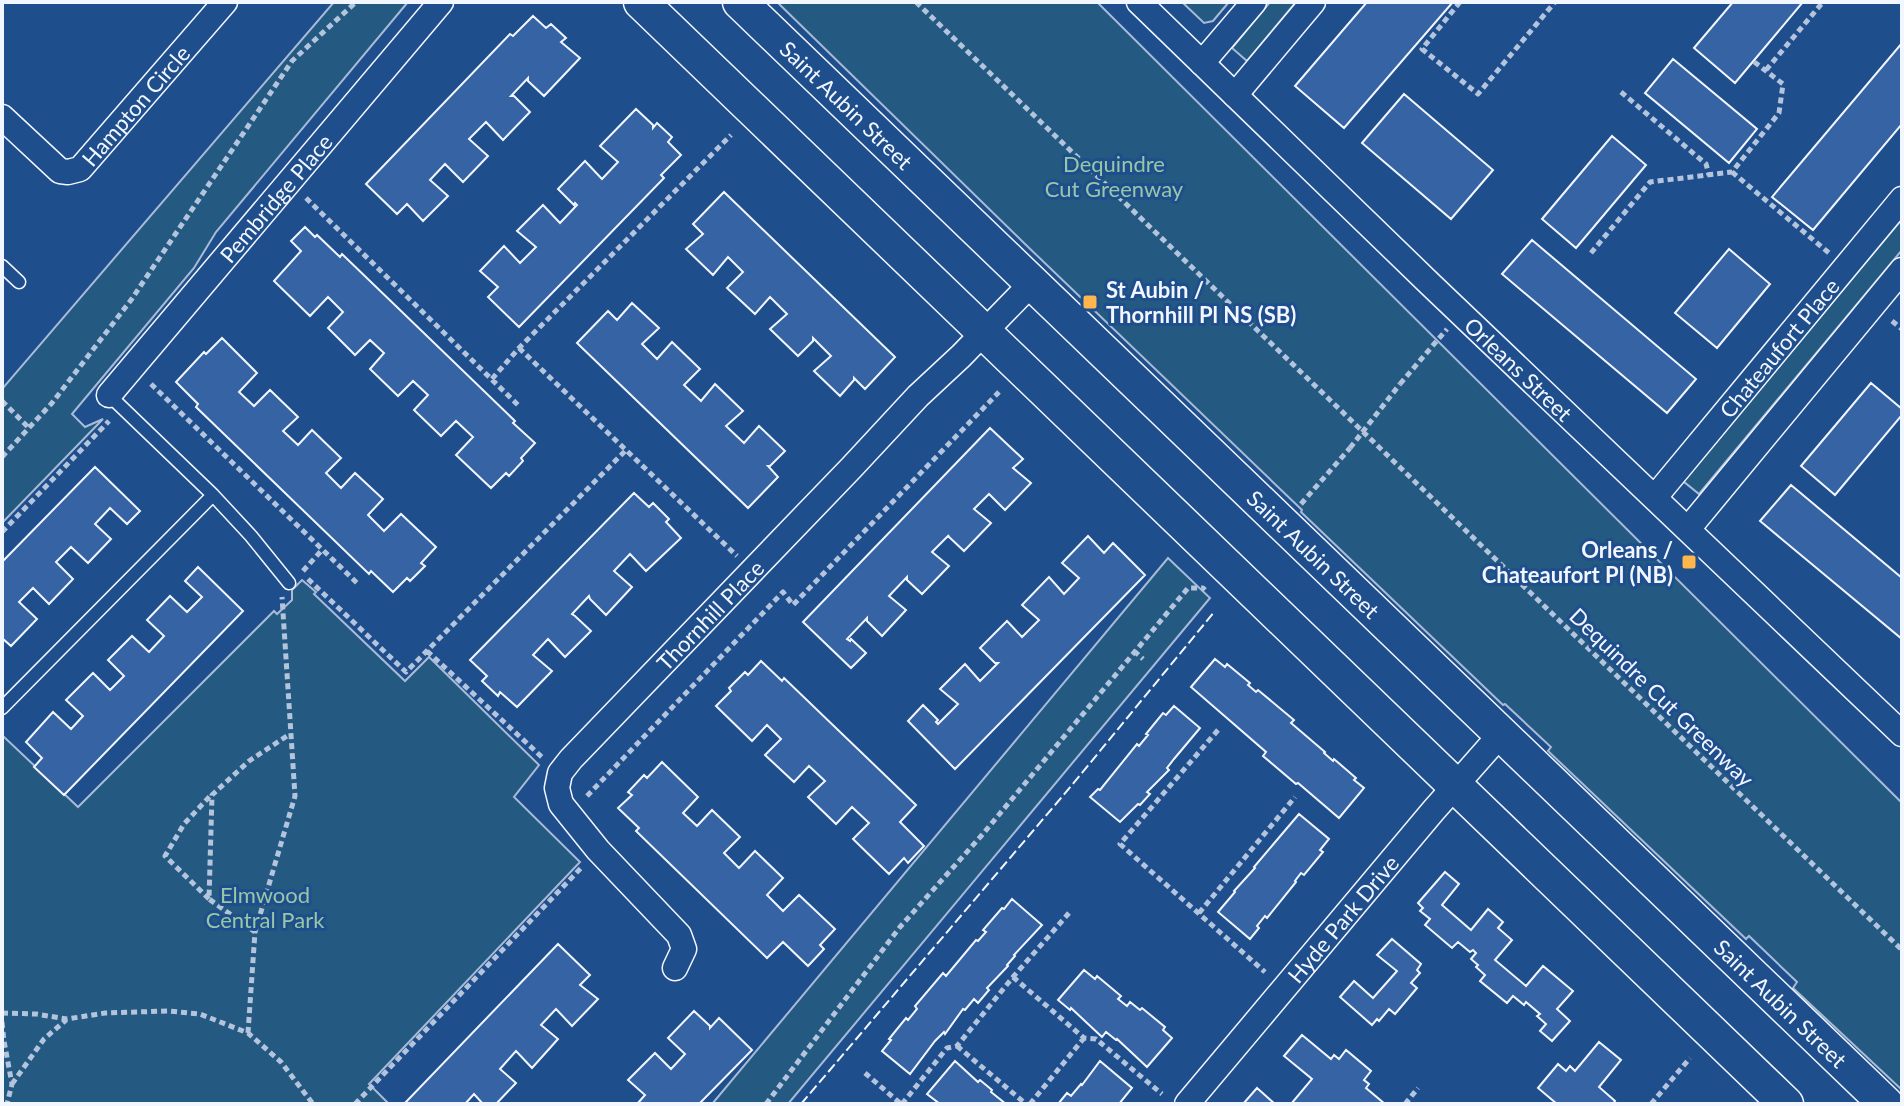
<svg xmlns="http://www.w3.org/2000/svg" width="1904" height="1106" viewBox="0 0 1904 1106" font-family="Lato,sans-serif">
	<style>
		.green { fill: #245a82; stroke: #a8bbd7; stroke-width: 2 }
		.building { fill: #3563a3; stroke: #f2f6ff; stroke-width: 2 }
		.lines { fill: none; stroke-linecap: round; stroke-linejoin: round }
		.service-casing { stroke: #f2f6ff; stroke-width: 15 }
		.minor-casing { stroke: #f2f6ff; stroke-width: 27 }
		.secondary-casing { stroke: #f2f6ff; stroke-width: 37 }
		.path { stroke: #b3c4dc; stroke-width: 5; stroke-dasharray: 6 4; stroke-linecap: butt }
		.service { stroke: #1f4e8c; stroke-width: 12 }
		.minor { stroke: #1f4e8c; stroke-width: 24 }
		.secondary { stroke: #1f4e8c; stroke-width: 34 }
		.path-bridge { stroke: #b3c4dc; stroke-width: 5; stroke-dasharray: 6 4; stroke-linecap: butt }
		.fence { stroke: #f2f6ff; stroke-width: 2; stroke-dasharray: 10 4; stroke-linecap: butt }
		.poi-dot { fill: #ffb74d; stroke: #1f4e8c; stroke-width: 3 }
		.labels { text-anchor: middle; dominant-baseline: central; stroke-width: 6; stroke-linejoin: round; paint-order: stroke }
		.street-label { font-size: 22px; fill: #f2f6ff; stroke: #1f4e8c }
		.park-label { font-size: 22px; fill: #97c8a6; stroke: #1f4e8c }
		.poi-label { font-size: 22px; font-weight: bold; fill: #f2f6ff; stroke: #1f4e8c; text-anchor: start }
	</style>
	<rect width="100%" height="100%" fill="#1f4e8c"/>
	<!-- green -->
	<path class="green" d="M334 2H408L216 232 194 268 72 414 85 427 103 419 2 523V389Z
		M777 2H1097L1902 803V1090L1793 988 1797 982 1749 936 1746 939 1548 751 1551 747 1505 704 1503 705 1301 512 1302 510 1025 244Z
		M1182 2H1229L1213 21 1204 23Z
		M1270 2H1296L1247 61 1232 48Z
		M1902 219V250L1699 494 1683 481Z
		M1168 558 1210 598 788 1104H712Z
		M302 580 316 592 314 594 405 681 429 657 539 765 514 797 580 862 369 1084 389 1104H2V735L78 807 274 611 277 614 292 600V590Z"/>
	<!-- building -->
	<path class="building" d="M1367 2H1453L1344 128 1295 86Z
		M1733 2H1803L1735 83 1694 48Z
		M533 16 546 28 551 24 566 38 561 42 580 58 544 96 528 81V78L511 96H514L530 112 503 140 486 122 469 139 488 156 463 182 445 164 430 180 448 196 423 221 407 204 397 214 366 184 510 34 513 36Z
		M1902 43V124L1813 230 1772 197Z
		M1673 59 1757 129 1729 163 1645 93Z
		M1404 94 1493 170 1451 219 1362 143Z
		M636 109 653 125V128L657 123 672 137 668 142 681 155 661 175 664 178 519 327 488 297 498 287 480 271 504 246 520 263 536 247 517 231 543 205 560 223 577 205 575 203 574 205 558 189 585 161 602 179 618 162 600 146Z
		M1612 136 1646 165 1576 248 1542 219Z
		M724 192 895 357 865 389 854 378V380L840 396 814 371 831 356 813 338V341L798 356 770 329 787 314 770 297 755 314 727 288 743 272 728 257 713 275 686 249 703 234 693 224Z
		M305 227 315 237 317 235 340 257 342 254 515 421 513 423 535 443 521 458 523 461 509 476 506 473 491 488 456 455 473 437 456 421 441 436 414 410 428 395 413 381 398 396 370 369 384 353 370 340 355 355 328 328 343 312 328 297 310 316 274 281 301 251 291 241Z
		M1532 240 1696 379 1667 413 1502 274Z
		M1729 249 1770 284 1717 348 1675 313Z
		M632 303 659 328 642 344 657 359 672 342 700 369 684 385 701 401 715 384 743 411 726 426 744 443 759 426 785 451 770 466H768L778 477 748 508 577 343 608 311 617 320Z
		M222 338 257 373 239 392 254 406 270 390 298 417 283 431 298 445 312 430 341 458 326 473 341 488 355 473 383 499 368 515 384 531 401 514 436 547 421 563 425 566 410 581 407 578 393 592 371 571 369 574 196 407 198 404 176 382 204 352 206 354Z
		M1871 383 1902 409V415L1835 495 1801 466Z
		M990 428 1023 459 1013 468 1031 483 1005 510 989 494 974 509 991 523 964 551 948 536 949 535 932 552 949 566 922 594 907 580V577L889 596 906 610 882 636 867 621V618L847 639 850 641 851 639 866 653 851 668 803 622Z
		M95 467 140 511 127 524 110 508 95 524 111 539 88 563 71 547 56 562 73 579 49 604 33 588 19 602 37 619 11 646 2 638V562Z
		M1791 485 1902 578V639L1760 521Z
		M634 493 649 507 653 503 669 519 666 522 681 538 646 571 630 554 614 571 632 587 606 615 590 599 589 596 572 614 575 616 591 631 565 657 548 639 533 655 552 671 517 707 500 692 498 696 482 681 487 676 470 660Z
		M1088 536 1104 553 1113 543 1145 575 955 769 908 721 923 705 938 720 936 722 938 724 958 704 940 689 965 664 980 681 998 663H995L980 648 1007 621 1022 637 1039 620 1022 605 1049 577 1064 594 1079 578 1062 563Z
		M198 567 243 611 64 795 34 767 42 758 26 742 53 712 71 729 83 716 66 700 93 673 110 690 124 676 108 660 132 636 149 652 164 636 147 620 170 596 187 612 202 597 185 581Z
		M1215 659 1225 667 1227 664 1250 683 1248 685 1256 692 1258 690 1294 720 1291 723 1325 752 1324 753 1333 761 1334 759 1356 778 1354 780 1364 788 1339 818 1298 783 1296 784 1263 756 1266 752 1191 687Z
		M761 661 782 681 784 678 916 805 900 822 924 846 908 863 904 858 889 874 853 839 869 823 852 807 836 824 808 797 825 781 809 766 794 782 765 755 781 739 767 725 752 741 716 706 731 691 729 688 745 672 748 675Z
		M1174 706 1200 728 1174 759 1167 768 1169 770 1147 792 1150 794 1140 805 1138 804 1120 822 1090 797 1098 789 1100 790 1137 744 1139 746 1148 735 1146 734 1163 713 1166 715Z
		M662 762 698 797 683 813 697 826 712 810 740 837 724 853 739 868 755 851 783 878 767 895 783 911 799 895 835 929 820 945 824 949 808 966 783 942 767 958 636 831 639 828 618 808 632 795 628 792 644 775 647 778Z
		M1299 814 1329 839 1320 850 1323 852 1304 875 1301 873 1295 881 1296 882 1267 918 1265 916 1257 926 1259 928 1250 939 1218 912 1235 892 1234 891 1255 868 1254 867Z
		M1445 872 1459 884 1442 905 1471 930 1488 909 1503 922 1498 928 1512 940 1495 960 1526 986 1543 966 1573 991 1557 1009 1570 1021 1552 1041 1540 1031 1546 1024 1537 1016 1540 1014 1526 1002 1524 1005 1513 996 1507 1003 1480 981 1485 975 1476 967 1478 965 1471 959 1476 953 1473 950 1470 952 1458 942 1452 948 1425 925 1430 919 1420 911 1423 908 1418 903Z
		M1012 899 1042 925 1014 955 1015 956 1007 965 1008 966 987 988 989 990 978 1003 974 999 965 1010 963 1009 945 1034 944 1032 935 1041 910 1074 882 1051 891 1040 889 1039 906 1018 908 1020 917 1009 915 1006 943 973 946 976 976 940 978 941 986 932 983 930 1002 908 1004 909Z
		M1392 939 1421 964 1417 970 1420 973 1411 983 1417 988 1395 1014 1389 1009 1379 1021 1377 1019 1372 1025 1340 997 1354 981 1373 998 1397 971 1377 955Z
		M558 944 590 975 580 985 598 999 572 1026 556 1009 541 1025 558 1039 532 1068 516 1051 500 1069 516 1083 496 1104H483L474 1094 465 1104H404Z
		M1084 970 1095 979 1097 976 1121 996 1118 999 1127 1006 1130 1002 1140 1010 1142 1008 1165 1027 1163 1030 1172 1038 1147 1067 1117 1039 1116 1040 1106 1032 1102 1037 1071 1008 1070 1010 1058 1000Z
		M694 1011 710 1026V1028L719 1018 752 1050 699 1104H637L645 1095 628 1080 655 1053 671 1069 685 1054 668 1038Z
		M1302 1035 1331 1059 1334 1055 1339 1059 1346 1050 1371 1071 1364 1080 1369 1084 1366 1088 1385 1104H1291L1312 1079 1284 1056Z
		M1599 1042 1621 1060 1599 1087 1615 1101 1613 1104H1557L1538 1088 1558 1064 1566 1071 1570 1066 1575 1071Z
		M955 1061 978 1082 980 1080 992 1090 991 1092 1006 1104H940L927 1094Z
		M1100 1061 1132 1088 1119 1104H1058L1067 1093 1071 1096 1081 1084 1082 1085Z
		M1257 1088 1275 1104H1243Z"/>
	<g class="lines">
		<defs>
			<path id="service" d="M2 266 19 282
				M109 395 213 495 251 536 289 583
				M2 708 213 495"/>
			<g id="minor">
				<path id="s1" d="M1139 2 1430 284 1902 734"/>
				<path d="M1202 63 1254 2"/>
				<path d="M1235 95 1313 2"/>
				<path id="s2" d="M2 117 60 171 68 172 80 169 225 2"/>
				<path id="s3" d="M109 395 441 2"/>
				<path id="s4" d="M1655 497 1902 199"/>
				<path d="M1688 529 1902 270"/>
				<path id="s5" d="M675 968 684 949 679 935 598 850 561 804 557 788 560 773 571 759 852 467 918 396 961 356 1032 283"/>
				<path id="s6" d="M1187 1104 1433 811 1501 734"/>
			</g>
			<g id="secondary">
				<path d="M641 2 1786 1104"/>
				<path id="s7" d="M740 2 1886 1104"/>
			</g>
		</defs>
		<!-- service casing -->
		<use href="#service" class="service-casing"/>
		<!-- minor casing -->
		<use href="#minor" class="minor-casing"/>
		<!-- secondary casing -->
		<use href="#secondary" class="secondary-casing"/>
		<!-- path -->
		<path class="path" d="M916 2 1902 950
			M1460 2 1422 49 1478 94 1555 2
			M1766 70 1823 2
			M1621 92 1706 164 1709 175
			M1732 172 1829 253
			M306 198 520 407
			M1591 253 1650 182 1732 172 1779 113 1783 84 1753 61
			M1892 321 1902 329
			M519 348 737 556
			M492 379 519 348 731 135
			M151 384 357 583
			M1400 384 1447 329
			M2 401 29 428
			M2 457 52 403 131 300 292 61 356 2
			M1301 504 1350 448
			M2 532 109 421
			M303 571 322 550
			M308 579 406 672 626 450
			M427 651 544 759
			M1134 651 1143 659
			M1218 730 1120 844 1265 972
			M587 796 783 592 793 605 999 392
			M209 899 165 856 184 824 211 795
			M1199 913 1295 797
			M255 932 209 899 212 795 249 761 290 734
			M1013 977 1084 1038 1096 1039 1162 1094
			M2 1013 36 1014 67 1019 105 1013 168 1011 200 1014 248 1033 281 1062 313 1104
			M2 1022 4 1041 12 1084 7 1104
			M248 1033 255 932 295 796 282 597
			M957 1046 1026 1104
			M865 1073 901 1104
			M12 1084 44 1039 66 1020
			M355 1104 581 868
			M766 1104 900 927 982 835 1188 588H1203L1205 590
			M902 1104 947 1048 957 1046 1013 977 1069 913
			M1030 1104 1084 1038
			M1405 1104 1418 1088
			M1651 1104 1690 1058"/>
		<!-- service -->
		<use href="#service" class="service"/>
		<!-- minor -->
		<use href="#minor" class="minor"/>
		<!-- secondary -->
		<use href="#secondary" class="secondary"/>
		<!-- path-bridge -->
		<path class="path-bridge" d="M1350 448 1400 384"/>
		<!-- fence -->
		<path class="fence" d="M801 1104 1072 785 1215 611"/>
	</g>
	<!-- markers -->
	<g class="poi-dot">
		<rect x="1082" y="294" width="16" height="16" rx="4"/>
		<rect x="1681" y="554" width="16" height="16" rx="4"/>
	</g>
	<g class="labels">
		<!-- street labels -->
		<g class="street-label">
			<text stroke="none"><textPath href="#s2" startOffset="184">Hampton Circle</textPath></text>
			<text stroke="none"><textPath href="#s7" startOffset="148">Saint Aubin Street</textPath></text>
			<text stroke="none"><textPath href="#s3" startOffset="258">Pembridge Place</textPath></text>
			<text stroke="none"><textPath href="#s4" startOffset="194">Chateaufort Place</textPath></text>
			<text stroke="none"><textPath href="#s1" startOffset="528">Orleans Street</textPath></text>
			<text stroke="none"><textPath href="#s7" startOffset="796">Saint Aubin Street</textPath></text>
			<text stroke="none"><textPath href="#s5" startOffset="462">Thornhill Place</textPath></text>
			<text transform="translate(1662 697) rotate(44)">Dequindre Cut Greenway</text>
			<text stroke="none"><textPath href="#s6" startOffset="242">Hyde Park Drive</textPath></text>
			<text stroke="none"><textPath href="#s7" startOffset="1444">Saint Aubin Street</textPath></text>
		</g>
		<!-- park labels -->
		<g class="park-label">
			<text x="1114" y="163">Dequindre<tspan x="1114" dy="25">Cut Greenway</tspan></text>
			<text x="265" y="894">Elmwood<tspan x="265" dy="25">Central Park</tspan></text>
		</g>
		<!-- poi labels -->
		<g class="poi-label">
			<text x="1106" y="289">St Aubin /<tspan x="1106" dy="25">Thornhill Pl NS (SB)</tspan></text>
			<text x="1673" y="549" text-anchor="end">Orleans /<tspan x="1673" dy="25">Chateaufort Pl (NB)</tspan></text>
		</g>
	</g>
	<!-- border -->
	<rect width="1904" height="1106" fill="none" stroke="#f2f6ff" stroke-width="8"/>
</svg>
